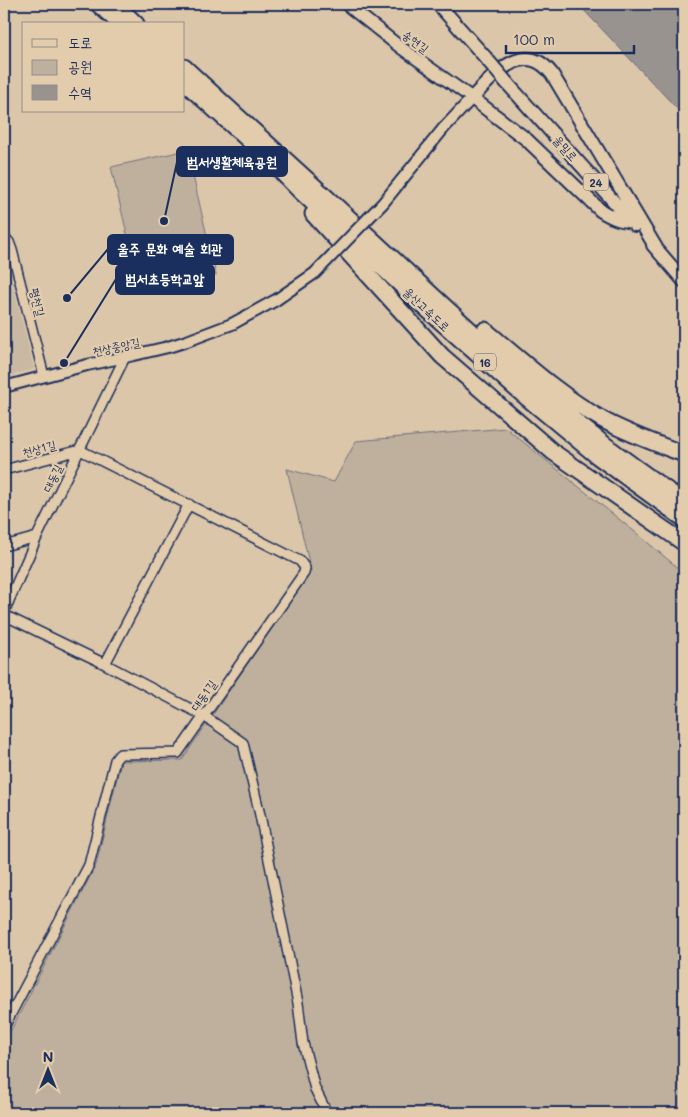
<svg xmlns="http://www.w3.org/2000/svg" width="688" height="1117" viewBox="0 0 688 1117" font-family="Mali,'Poor Story',sans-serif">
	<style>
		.built { fill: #c9b8a2 }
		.green { fill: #bfb09d; stroke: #6d707e }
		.water { fill: #999390; stroke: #676b7c }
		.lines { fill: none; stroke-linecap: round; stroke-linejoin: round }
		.minor-casing { stroke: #1b2f5e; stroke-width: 12 }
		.tertiary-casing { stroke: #1b2f5e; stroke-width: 14 }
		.secondary-casing { stroke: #1b2f5e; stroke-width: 15 }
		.primary-casing { stroke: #1b2f5e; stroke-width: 16 }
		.motorway-casing { stroke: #1b2f5e; stroke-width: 19 }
		.minor { stroke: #e3ccac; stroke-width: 9 }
		.tertiary { stroke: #e3ccac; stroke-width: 10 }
		.secondary { stroke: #e3ccac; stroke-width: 11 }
		.primary { stroke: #e3ccac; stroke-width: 12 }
		.motorway { stroke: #e3ccac; stroke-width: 15 }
		.tertiary-bridge-casing { stroke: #1b2f5e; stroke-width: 14; stroke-linecap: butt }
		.primary-bridge-casing { stroke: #1b2f5e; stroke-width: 16; stroke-linecap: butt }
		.tertiary-bridge { stroke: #e3ccac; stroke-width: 10 }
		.primary-bridge { stroke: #e3ccac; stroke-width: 12 }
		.labels { text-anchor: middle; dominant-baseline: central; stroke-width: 4.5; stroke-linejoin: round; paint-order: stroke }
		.shield { fill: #e3ccac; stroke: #575e75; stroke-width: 1 }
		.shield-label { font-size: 11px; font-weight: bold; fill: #1b2f5e }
		.street-label { font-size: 12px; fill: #1b2f5e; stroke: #e3ccac }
		.leader { fill: none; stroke: #1b2f5e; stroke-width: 2 }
		.callout-dot { fill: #1b2f5e; stroke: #e3ccac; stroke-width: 2 }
		.callout { fill: #1b2f5e; stroke: #1b2f5e; stroke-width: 2 }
		.callout-label { font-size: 14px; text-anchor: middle; font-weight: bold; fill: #fff }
	</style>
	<rect width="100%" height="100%" fill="#dbc6a9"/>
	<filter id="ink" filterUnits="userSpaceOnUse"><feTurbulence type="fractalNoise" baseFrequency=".02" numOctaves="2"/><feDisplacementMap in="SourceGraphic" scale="10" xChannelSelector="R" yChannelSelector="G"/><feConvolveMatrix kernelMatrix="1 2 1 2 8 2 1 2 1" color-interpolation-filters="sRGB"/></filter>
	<g filter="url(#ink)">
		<!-- built -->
		<path class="built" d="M4 249 34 369 4 377Z"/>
		<!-- green -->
		<path class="green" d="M187 150 216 275 141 292 111 167Z
			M506 428 635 532 684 573V1113H4V1044L96 865 121 761 182 760 311 571 287 469 334 482 356 441Z"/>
		<!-- water -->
		<path class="water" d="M578 4H684V116Z"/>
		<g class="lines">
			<defs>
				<path id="minor" d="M4 237 9 242 12 250 44 376
					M4 470 80 450 300 561 305 568 304 573 178 753 120 754 115 760 89 865 4 1027
					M4 546 37 537
					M4 612 37 537 125 357
					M4 615 105 664 204 716 243 743 260 815 298 1003 303 1043 315 1089 327 1113
					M105 664 189 504"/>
				<path id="tertiary" d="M443 129 472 98
					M4 387 87 365 125 357 168 347 187 341 232 324"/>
				<path id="secondary" d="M346 4 400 47 472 98"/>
				<path id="primary" d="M438 4 485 57
					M507 83 635 225
					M633 222C619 220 612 218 600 210L526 139 472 98C494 75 524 38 552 74L658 251
					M653 245 684 281"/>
				<path id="motorway" d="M98 4 120 24
					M115 4 136 24
					M184 67C243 122 304 176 363 231 439 301 514 373 595 437 624 460 654 481 684 502
					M184 82 265 155 298 189 430 312 515 388 597 456 684 519
					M313 214 442 356 553 452 684 543
					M485 330C522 361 560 396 603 420 629 434 657 444 684 454"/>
			</defs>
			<!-- minor casing -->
			<use href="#minor" class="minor-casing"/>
			<!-- tertiary casing -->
			<use href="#tertiary" class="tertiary-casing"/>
			<!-- secondary casing -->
			<use href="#secondary" class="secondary-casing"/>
			<!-- primary casing -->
			<use href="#primary" class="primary-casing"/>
			<!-- motorway casing -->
			<use href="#motorway" class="motorway-casing"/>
			<!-- minor -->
			<use href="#minor" class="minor"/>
			<!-- tertiary -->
			<use href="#tertiary" class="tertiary"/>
			<!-- secondary -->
			<use href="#secondary" class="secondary"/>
			<!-- primary -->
			<use href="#primary" class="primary"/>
			<!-- motorway -->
			<use href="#motorway" class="motorway"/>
			<defs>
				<path id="tertiary-bridge" d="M232 324 276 300 315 273 383 203 443 129"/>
				<path id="primary-bridge" d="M485 57 507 83"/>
			</defs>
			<!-- tertiary-bridge casing -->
			<use href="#tertiary-bridge" class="tertiary-bridge-casing"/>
			<!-- primary-bridge casing -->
			<use href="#primary-bridge" class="primary-bridge-casing"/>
			<!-- tertiary-bridge -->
			<use href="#tertiary-bridge" class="tertiary-bridge"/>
			<!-- primary-bridge -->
			<use href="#primary-bridge" class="primary-bridge"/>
		</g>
	</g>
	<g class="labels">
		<!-- shield labels -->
		<g class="shield">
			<rect x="583.5" y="173.5" width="25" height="17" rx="4"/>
			<rect x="474" y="353.5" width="22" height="17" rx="4"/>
		</g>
		<g class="shield-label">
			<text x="596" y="182">24</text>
			<text x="485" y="362">16</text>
		</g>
		<!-- street labels -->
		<g class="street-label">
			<text transform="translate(416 41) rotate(36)">송현길</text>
			<text transform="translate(566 148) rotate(48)">울밀로</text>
			<text transform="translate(38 302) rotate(76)">평천길</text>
			<text transform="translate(427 309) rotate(43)">울산고속도로</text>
			<text transform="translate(116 346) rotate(-12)">천상중앙길</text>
			<text transform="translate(39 448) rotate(-15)">천상1길</text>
			<text transform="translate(52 478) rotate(-64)">대동길</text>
			<text transform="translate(203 695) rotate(-55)">대동1길</text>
		</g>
	</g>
	<!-- callouts -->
	<path class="leader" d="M164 221L177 162M67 298L108 249M64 363L116 279"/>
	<g class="callout-dot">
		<circle cx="164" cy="221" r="5"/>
		<circle cx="67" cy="298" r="5"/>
		<circle cx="64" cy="363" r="5"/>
	</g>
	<g class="callout">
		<rect x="177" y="147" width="110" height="29" rx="5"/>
		<rect x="108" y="235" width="125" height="29" rx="5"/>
		<rect x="116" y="265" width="98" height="29" rx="5"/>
	</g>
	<g class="callout-label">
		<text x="232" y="167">범서생활체육공원</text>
		<text x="170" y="254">울주 문화 예술 회관</text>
		<text x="165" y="284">범서초등학교앞</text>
	</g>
	<!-- margin -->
	<rect width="688" height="1117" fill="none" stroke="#e3ccac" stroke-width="20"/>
	<rect x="10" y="10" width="668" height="1097" fill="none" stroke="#1b2f5e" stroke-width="2" filter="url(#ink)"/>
	<!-- legend -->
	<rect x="22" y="22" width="162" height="90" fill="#e3ccac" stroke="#938d8d"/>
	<rect x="32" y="39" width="25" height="8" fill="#e3ccac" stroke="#938d8d"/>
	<text x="68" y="48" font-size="15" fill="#1b2f5e">도로</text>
	<rect x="32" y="60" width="25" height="15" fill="#bfb09d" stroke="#938d8d"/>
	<text x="68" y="72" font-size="15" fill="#1b2f5e">공원</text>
	<rect x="32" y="85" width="25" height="15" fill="#999390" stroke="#938d8d"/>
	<text x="68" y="98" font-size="15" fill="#1b2f5e">수역</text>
	<!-- north arrow -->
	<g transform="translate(48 1070)" stroke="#e3ccac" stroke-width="4" paint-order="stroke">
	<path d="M0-4L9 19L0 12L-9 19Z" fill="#1b2f5e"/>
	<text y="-8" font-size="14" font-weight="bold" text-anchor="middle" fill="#1b2f5e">N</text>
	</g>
	<!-- scale -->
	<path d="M506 45v8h128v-8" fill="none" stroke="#1b2f5e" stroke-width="2.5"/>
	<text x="513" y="45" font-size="15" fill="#1b2f5e" stroke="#e3ccac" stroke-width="4" paint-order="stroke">100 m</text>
</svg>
